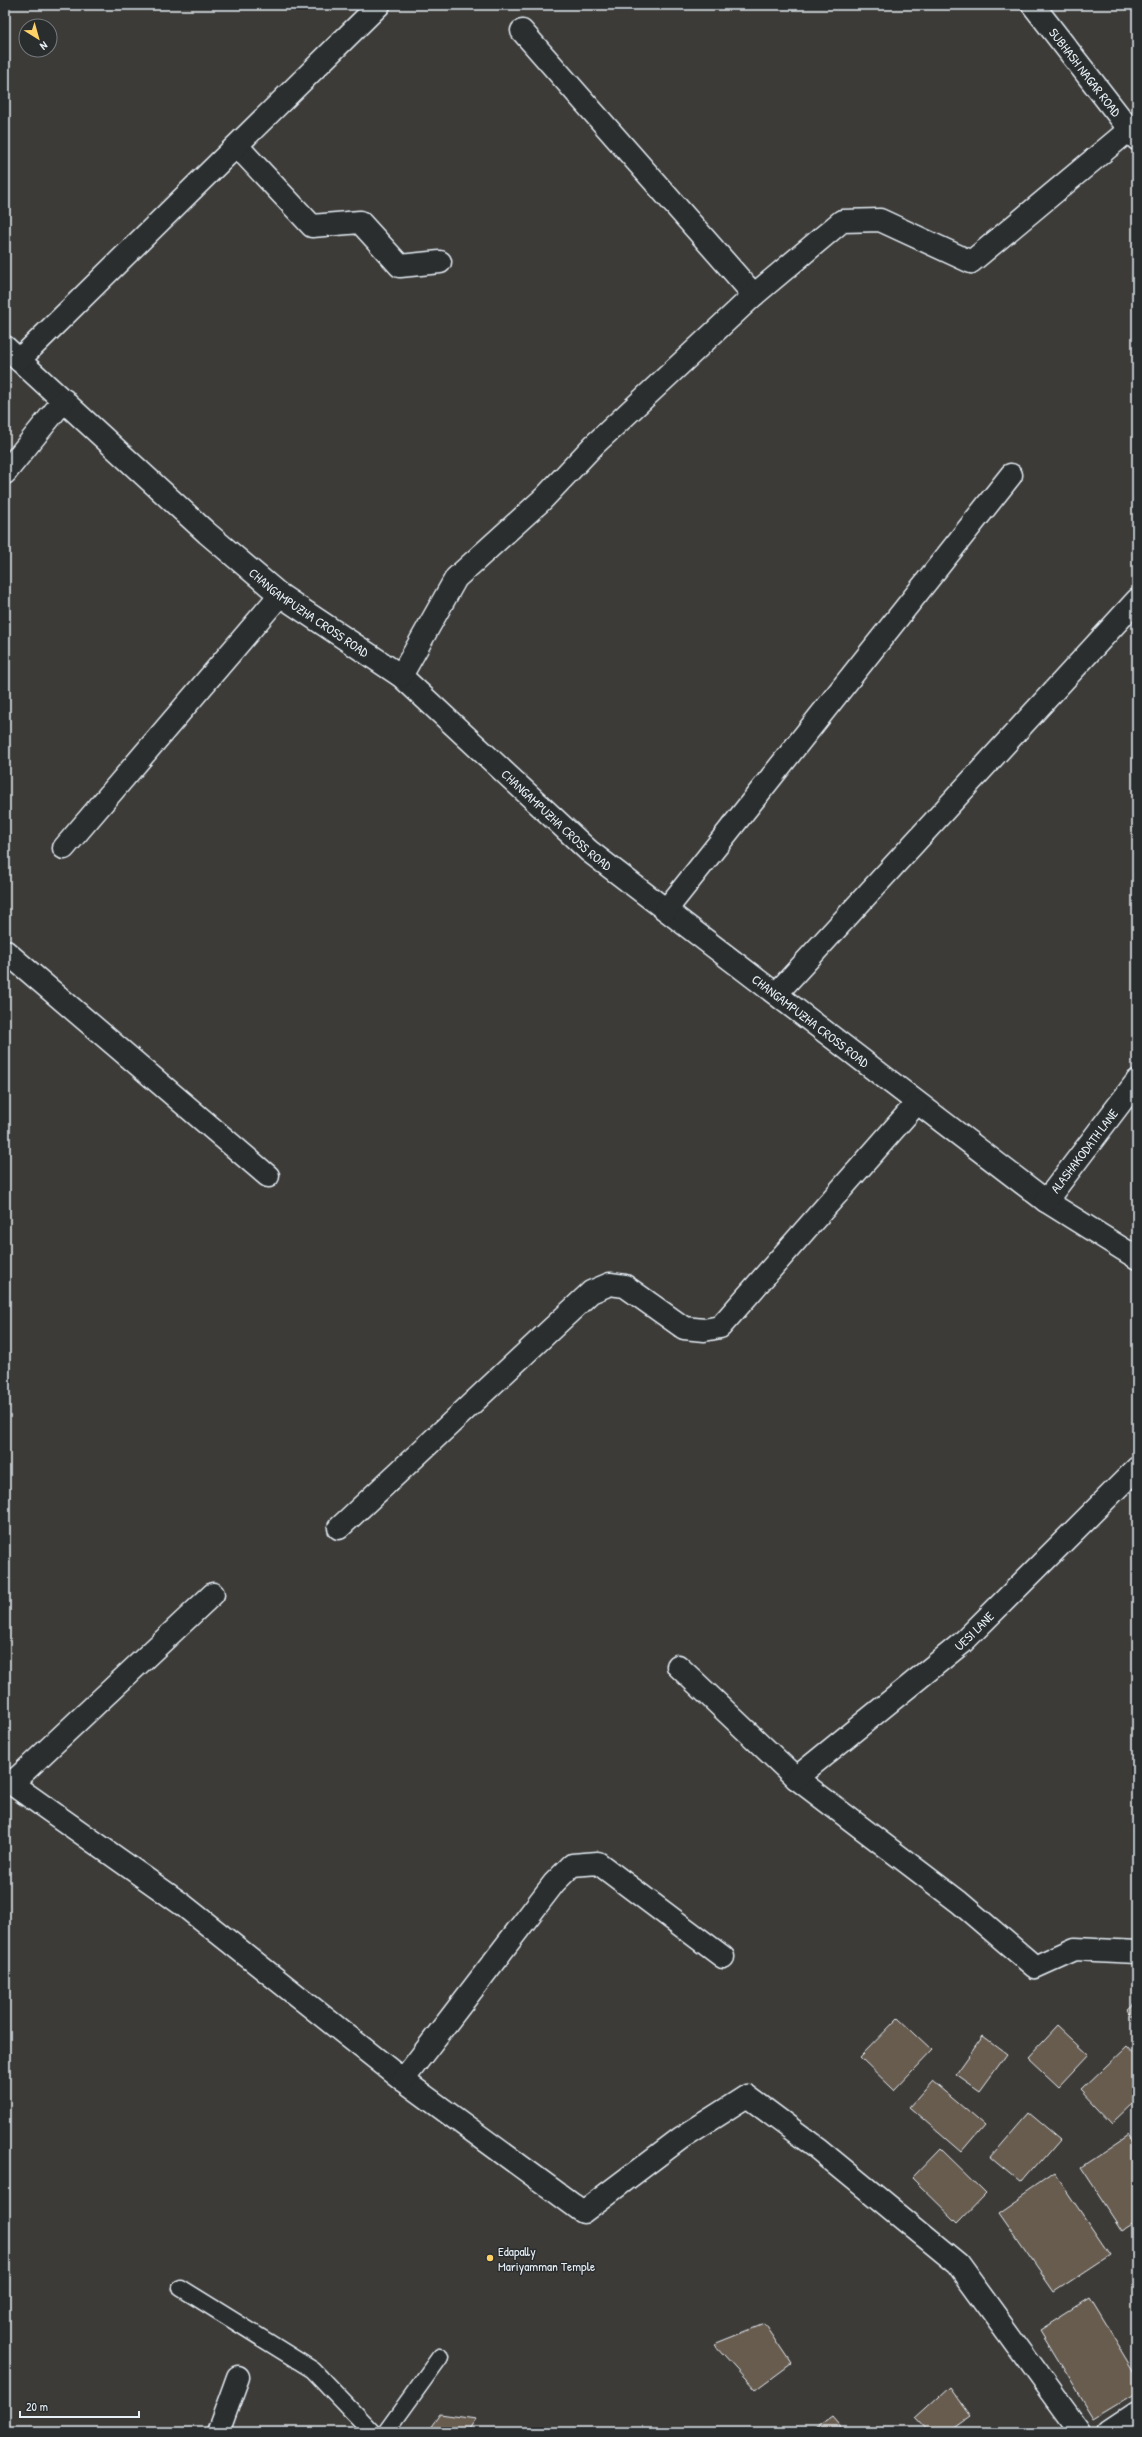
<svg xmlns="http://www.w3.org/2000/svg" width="1142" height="2437" viewBox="0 0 1142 2437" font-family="'Patrick Hand',sans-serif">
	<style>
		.building { fill: #685b4f; stroke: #e8f1f8 }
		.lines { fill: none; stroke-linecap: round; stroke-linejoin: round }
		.lane-casing { stroke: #e8f1f8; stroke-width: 19 }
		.street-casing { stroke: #e8f1f8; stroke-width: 25 }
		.lane { stroke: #2a2d2e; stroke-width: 16 }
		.street { stroke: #2a2d2e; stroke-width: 22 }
		.poi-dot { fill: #ffd166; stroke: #2a2d2e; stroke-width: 1.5 }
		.labels { text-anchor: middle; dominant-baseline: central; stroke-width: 3; stroke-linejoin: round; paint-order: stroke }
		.street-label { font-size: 13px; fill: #e8f1f8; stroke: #2a2d2e }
		.poi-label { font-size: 13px; fill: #e8f1f8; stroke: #2a2d2e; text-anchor: start }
	</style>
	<rect width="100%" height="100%" fill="#3d3b38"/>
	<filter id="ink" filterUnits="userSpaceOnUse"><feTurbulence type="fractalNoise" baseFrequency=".025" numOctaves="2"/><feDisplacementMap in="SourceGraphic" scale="8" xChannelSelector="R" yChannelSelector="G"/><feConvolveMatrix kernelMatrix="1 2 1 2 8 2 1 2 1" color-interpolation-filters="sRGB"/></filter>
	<g filter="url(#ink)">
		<!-- building -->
		<path class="building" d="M1137 2002V2020L1129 2009Z
			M898 2018 932 2050 894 2090 860 2057Z
			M1057 2026 1088 2055 1059 2086 1028 2057Z
			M983 2036 1007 2054 980 2091 956 2074Z
			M1126 2047 1137 2059V2099L1112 2123 1081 2090Z
			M932 2081 984 2125 961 2152 909 2107Z
			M1029 2113 1060 2139 1022 2183 991 2157Z
			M1129 2135 1137 2148V2222L1123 2231 1081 2167Z
			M940 2149 986 2194 958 2223 912 2178Z
			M1055 2174 1110 2255 1054 2292 999 2213Z
			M1089 2299 1137 2378V2393L1094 2419 1040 2330Z
			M764 2324 791 2364 756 2390 714 2344Z
			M949 2387 971 2417 950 2432H930L916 2417Z
			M440 2414 476 2419 467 2432H427Z
			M833 2418 845 2432H813Z"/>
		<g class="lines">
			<defs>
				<path id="lane" d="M181 2288 313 2370 372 2432
					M386 2432 440 2357"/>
				<g id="street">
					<path id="s1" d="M1033 5 1137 139"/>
					<path d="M522 31 754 295"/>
					<path d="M238 147 312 226 360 222 400 266 440 262"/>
					<path id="s2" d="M5 347 207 533 280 595 401 676 589 851 1046 1201 1137 1258"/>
					<path d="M19 360 379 5"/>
					<path d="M5 473 64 400"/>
					<path d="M401 676 456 578 543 499 594 445 754 295 842 221 880 220 971 262 1129 130"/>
					<path d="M64 848 280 595"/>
					<path d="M666 910 1011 475"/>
					<path d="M5 951 268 1176"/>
					<path d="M777 993 1137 600"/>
					<path id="s3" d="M1046 1201 1137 1081"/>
					<path d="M339 1528 591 1292 610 1284 625 1286 684 1328 704 1330 720 1327 916 1104"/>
					<path d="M678 1666 796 1778 959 1902 1035 1967 1075 1949 1137 1952"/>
					<path id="s4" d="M796 1778 962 1643 1137 1468"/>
					<path d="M5 1779 183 1905 403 2080 583 2212 681 2138 747 2096 817 2148 958 2264 1080 2432"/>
					<path d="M12 1783 213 1594"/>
					<path d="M403 2080 554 1883 572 1865 598 1863 723 1957"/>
					<path d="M218 2432 238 2377"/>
					<path d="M1110 2432 1137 2414"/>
				</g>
			</defs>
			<!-- lane casing -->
			<use href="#lane" class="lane-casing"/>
			<!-- street casing -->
			<use href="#street" class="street-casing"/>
			<!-- lane -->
			<use href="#lane" class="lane"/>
			<!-- street -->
			<use href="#street" class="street"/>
		</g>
	</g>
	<!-- markers -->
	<circle class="poi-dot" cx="490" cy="2258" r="4"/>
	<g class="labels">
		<!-- street labels -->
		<g class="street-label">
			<text stroke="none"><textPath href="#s1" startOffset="85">SUBHASH NAGAR ROAD</textPath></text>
			<text stroke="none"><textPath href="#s2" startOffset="404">CHANGAMPUZHA CROSS ROAD</textPath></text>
			<text stroke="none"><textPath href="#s2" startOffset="728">CHANGAMPUZHA CROSS ROAD</textPath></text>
			<text stroke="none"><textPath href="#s2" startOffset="1052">CHANGAMPUZHA CROSS ROAD</textPath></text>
			<text stroke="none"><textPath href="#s3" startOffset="63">ALASHAKODATH LANE</textPath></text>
			<text stroke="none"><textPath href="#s4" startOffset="231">UESI LANE</textPath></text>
		</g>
		<!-- poi labels -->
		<g class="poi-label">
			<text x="498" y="2251">Edapally<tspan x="498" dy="15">Mariyamman Temple</tspan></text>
		</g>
	</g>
	<!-- margin -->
	<rect width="1142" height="2437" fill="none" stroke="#2a2d2e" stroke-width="20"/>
	<rect x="10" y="10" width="1122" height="2417" fill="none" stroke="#e8f1f8" stroke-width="1.5" filter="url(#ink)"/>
	<!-- north arrow -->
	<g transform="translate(38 38) rotate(143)"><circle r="19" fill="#2a2d2e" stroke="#767b7f"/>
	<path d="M0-3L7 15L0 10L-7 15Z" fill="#ffd166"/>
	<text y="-6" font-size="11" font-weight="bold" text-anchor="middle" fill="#e8f1f8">N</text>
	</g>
	<!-- scale -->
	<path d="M20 2411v6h119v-6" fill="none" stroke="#e8f1f8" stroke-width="2"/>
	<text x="26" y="2411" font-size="12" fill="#e8f1f8" stroke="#2a2d2e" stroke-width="3" paint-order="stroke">20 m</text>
</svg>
